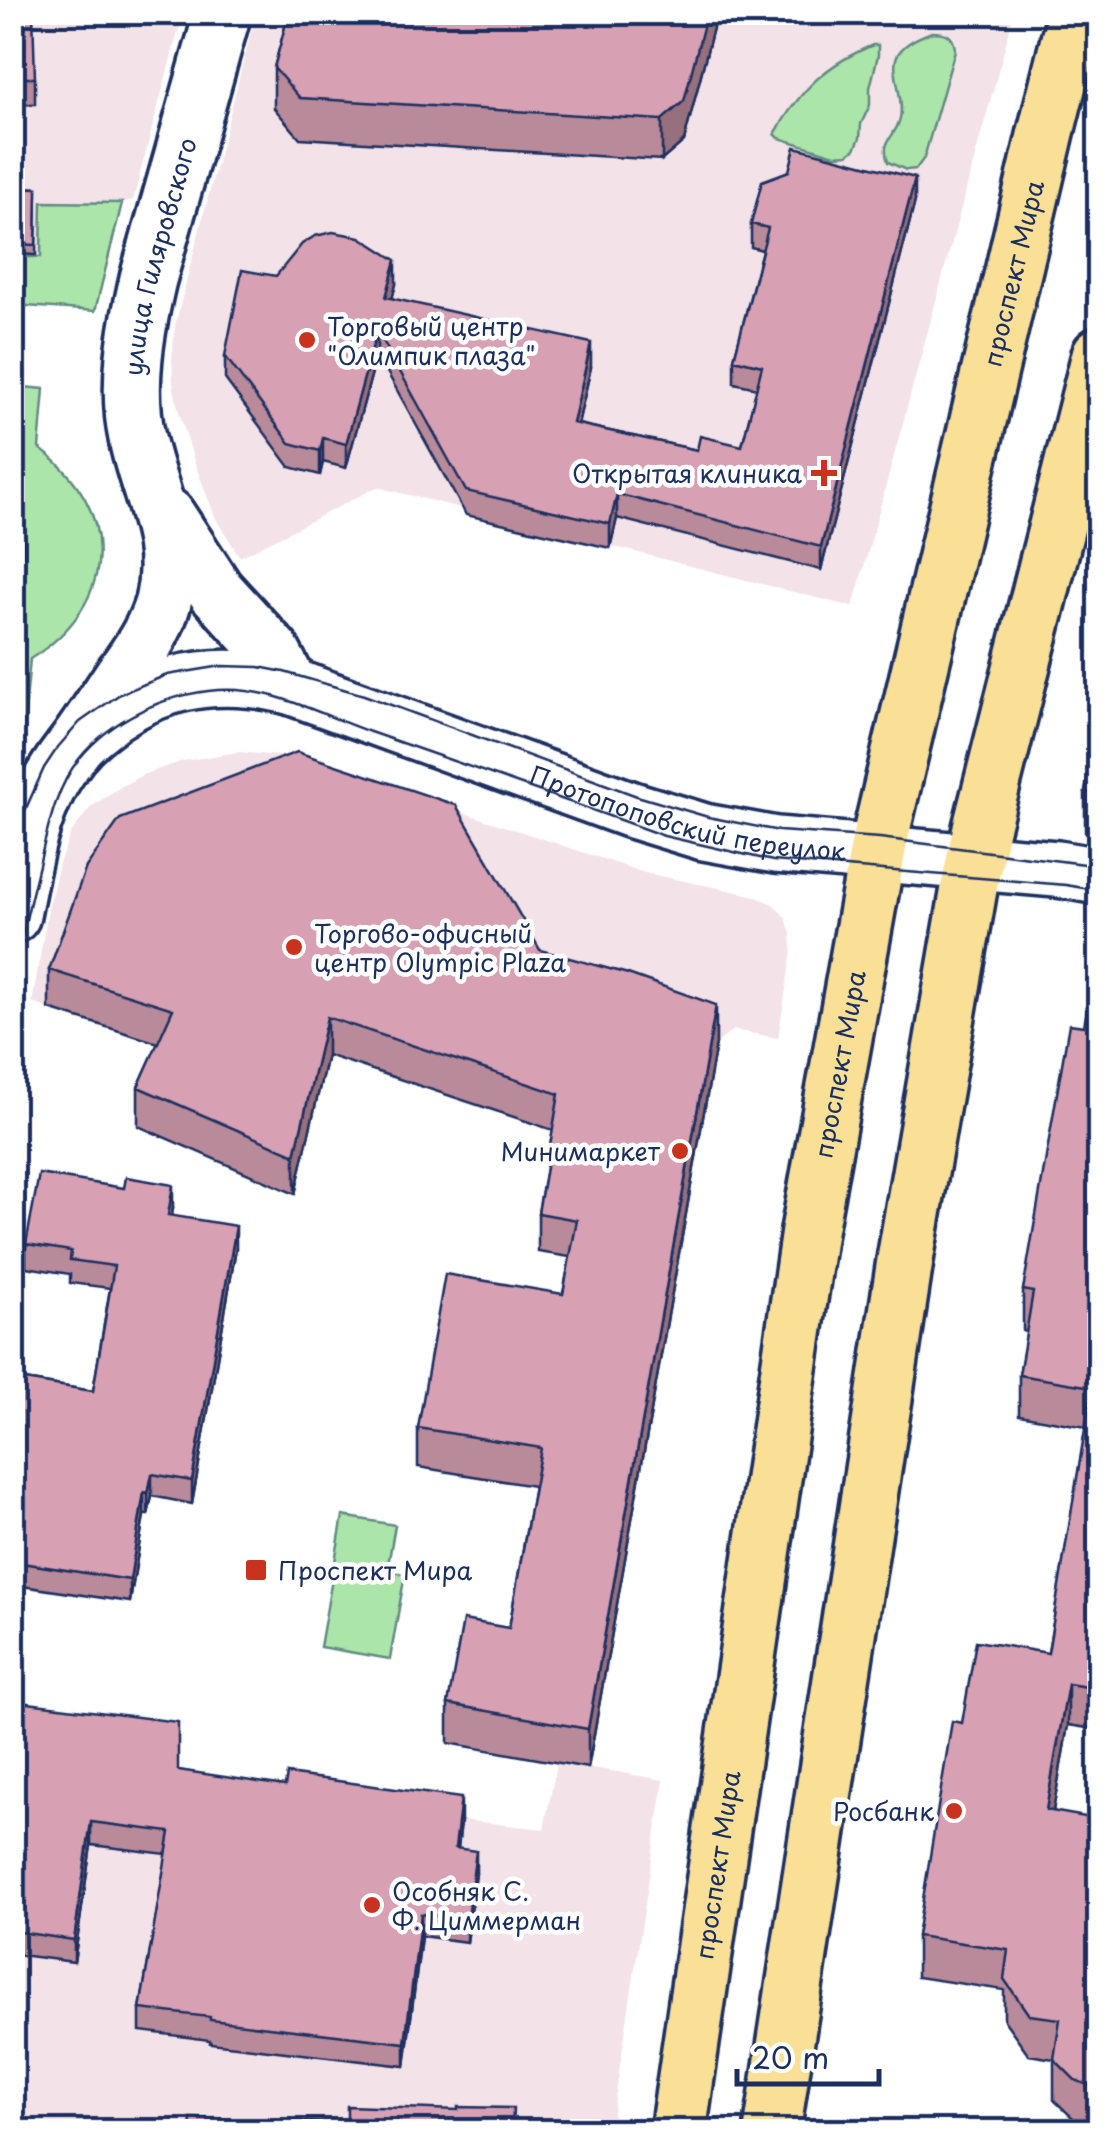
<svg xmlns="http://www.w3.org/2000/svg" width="1112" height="2144" viewBox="0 0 1112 2144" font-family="'Playpen Sans',sans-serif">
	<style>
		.built { fill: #f3e2e8 }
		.green { fill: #ace5a9; stroke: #648a84; stroke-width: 2.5 }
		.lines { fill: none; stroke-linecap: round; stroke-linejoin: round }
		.minor-casing { stroke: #1b2f5e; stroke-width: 62 }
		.major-casing { stroke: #1b2f5e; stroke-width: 62 }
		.minor { stroke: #fff; stroke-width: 55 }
		.major { stroke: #fadf96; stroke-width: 55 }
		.tram { stroke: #1b2f5e; stroke-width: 2.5 }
		.wall { fill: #b98a9a; stroke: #1b2f5e; stroke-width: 2.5 }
		.shaded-wall { fill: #96707d; stroke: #1b2f5e; stroke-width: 2.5 }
		.building { fill: #d7a0b3; stroke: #1b2f5e; stroke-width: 2.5 }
		.poi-dot { fill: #c8321e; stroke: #fff; stroke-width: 4 }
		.labels { text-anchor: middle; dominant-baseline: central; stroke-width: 9; stroke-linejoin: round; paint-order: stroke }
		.street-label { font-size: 25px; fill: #1b2f5e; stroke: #fff }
		.poi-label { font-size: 25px; fill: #1b2f5e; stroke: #fff; text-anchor: start }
	</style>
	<rect width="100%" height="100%" fill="#fff"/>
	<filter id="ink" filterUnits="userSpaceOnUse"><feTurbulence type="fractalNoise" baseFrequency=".01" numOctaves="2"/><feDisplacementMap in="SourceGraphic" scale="20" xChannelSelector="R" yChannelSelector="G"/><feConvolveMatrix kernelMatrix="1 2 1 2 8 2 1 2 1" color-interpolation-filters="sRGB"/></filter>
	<g filter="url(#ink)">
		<!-- built -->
		<path class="built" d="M13 13H183L133 200 122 203 43 202 41 258 13 257Z
			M256 13H1014L853 607 377 487 240 557 216 519 195 464 179 412 173 384 172 360 175 325Z
			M238 752 299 758 645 873 752 895 773 904 786 918 791 934 792 951 778 1038 733 1030 716 1044 231 1023 192 1054 32 1003 48 910 59 863 71 833 91 807 117 789 142 775 183 761Z
			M557 1762 664 1780 610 2131H13L12 1771 544 1829Z"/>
		<!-- green -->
		<path class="green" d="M932 32C946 32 954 35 955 50L924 158 916 169 906 170 888 162C880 139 896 138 900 118 905 98 889 69 898 54 906 42 919 37 932 32Z
			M873 45H878V55L870 88V105L861 124 860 138 855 149 848 154 835 155 779 138 775 134C801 89 825 65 873 45Z
			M42 202 122 203 95 311 13 305V257H41Z
			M13 386 44 389 39 448C122 508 118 605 30 659L23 736 13 749Z
			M343 1516 395 1525 387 1571 405 1574 390 1659 320 1647Z"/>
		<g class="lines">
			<defs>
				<g id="minor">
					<path d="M167 516 216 591 272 652 290 686"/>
					<path id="s1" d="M79 741C141 682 208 667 290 686L632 810 704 832 776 845 1057 869 1100 876"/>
					<path id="s2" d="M12 915C21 871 28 823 50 783 58 767 70 753 80 739 95 718 109 696 123 675 140 652 155 630 163 602 178 540 149 497 137 438 126 386 136 330 148 279L223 12"/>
				</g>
				<g id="major">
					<path id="s3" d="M678 2132 809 1231 880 838 1046 132 1076 12"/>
					<path d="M772 2132 906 1254 971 877 981 828 1100 355"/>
				</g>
			</defs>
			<!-- minor casing -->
			<use href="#minor" class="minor-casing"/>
			<!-- major casing -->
			<use href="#major" class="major-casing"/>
			<!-- minor -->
			<use href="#minor" class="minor"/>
			<!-- major -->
			<use href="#major" class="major"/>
			<!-- tram -->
			<path class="tram" d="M12 850 19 824 44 768 58 747 80 722 120 694 167 675 222 666 259 667 284 672 364 695 637 796 708 817 779 831 880 838 1100 866
				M12 984C20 944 29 905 39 865 48 829 55 789 79 759 112 718 166 694 218 690 272 686 321 715 370 732 468 766 566 800 664 836L773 861 1066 885 1100 891"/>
		</g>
		<!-- wall -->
		<path class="wall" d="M12 12 35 78V104H12Z
			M289 12H717L684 141 662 160 300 138 274 108V68Z
			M12 187 37 188 36 255 12 254Z
			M915 201 821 570 617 518 610 548 466 515 377 354 346 468 323 462 320 475 290 467 225 379V356L276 276 396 284 392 299 591 367 578 424 697 450 742 446 757 388 734 383V359L762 250 751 247V224Z
			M1100 722V835L1085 832V792Z
			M540 950 716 1044 588 1768 448 1743V1704L509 1628 534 1486 418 1467V1428L563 1294 570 1257 538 1252V1213L553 1130 327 1055 295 1194 138 1126V1087L158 1043 49 1009V970Z
			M1100 981V1730L1068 1725 1053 1811 1100 1832V2131L1075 2120 1054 2100V2059L1029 2055 1004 2020V1990L917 1977V1936L962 1723 1048 1653 1086 1427 1019 1415V1375L1027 1332 1023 1331V1290L1084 1026Z
			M173 1208 172 1215 236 1248 192 1504 152 1496 148 1515H144L130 1602 15 1585 12 1600V1378L93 1391 110 1288 70 1283V1274L26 1267V1244Z
			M12 1701 178 1770 461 1821 458 1849 476 1873 467 1942 421 1936 405 2066 210 2043V2040L140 2031V2009L167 1854 91 1845 74 1962 12 1954Z"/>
		<!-- shaded-wall -->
		<path class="shaded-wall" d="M707 12H717L684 141 662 160V120Z
			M915 178V201L821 570V547Z
			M396 260V284L386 321V297Z
			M377 330V354L346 468V444Z
			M591 343V367L573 446V423Z
			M323 438V462L320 475V451Z
			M617 494V518L610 548V524Z
			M23 522V554L17 578 12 585V553Z
			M716 1005V1044L588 1768V1729Z
			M327 1017V1055L295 1194V1155Z
			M173 1185V1208L168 1237V1215Z
			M236 1226V1248L192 1504V1481Z
			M152 1474V1496L148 1515V1493Z
			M144 1492V1515L130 1602V1580Z
			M15 1562V1585L12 1600V1577Z
			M1068 1684V1725L1046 1851V1810Z
			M461 1798V1821L455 1871V1848Z
			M91 1822V1845L74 1962V1940Z
			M476 1851V1873L467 1942V1919Z
			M421 1914V1936L405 2066V2043Z"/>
		<!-- building -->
		<path class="building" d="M12 12H33L35 78H12Z
			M289 12H707L684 101 662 120 300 98 274 68Z
			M795 147 915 178 821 547 617 494 610 524 466 491 377 330 346 444 323 438 320 451 290 443 225 356 242 270 276 276 302 244 315 236 333 232 360 237 396 260 386 297 591 343 573 423 697 450 700 436 742 446 762 366 734 359 768 228 751 224 762 181 789 171Z
			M12 187 37 188 36 245 12 244Z
			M12 484 20 498 23 522 17 546 12 553Z
			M1100 722V795L1085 792Z
			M297 752 456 805 540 950 628 974 716 1005 588 1729 448 1704 463 1620 509 1628 541 1448 418 1428 445 1274 563 1294 577 1220 538 1213 559 1094 327 1017 295 1155 138 1087 173 1009 49 970 86 867 120 819Z
			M1092 980 1100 981V1689L1068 1684 1046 1810 1097 1819 1095 1832H1100V2090L1075 2080 1054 2059 1060 2019 1029 2015 1004 1979 1008 1950 917 1936 952 1721 962 1723 976 1641 1048 1653 1092 1387 1019 1375 1033 1292 1023 1290 1069 1024 1084 1026Z
			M39 1174 124 1188 126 1177 173 1185 168 1215 236 1226 192 1481 152 1474 148 1493 144 1492 130 1580 15 1562 12 1577V1378L93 1391 114 1266 70 1260 71 1251 26 1244Z
			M12 1701 178 1722V1770L285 1786 287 1774 461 1798 455 1848 476 1851 467 1919 421 1914 405 2043 210 2020V2017L140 2009 170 1832 91 1822 74 1940 12 1931Z
			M347 2106 458 2110V2107L513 2108 512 2132H190L191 2118 347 2123Z"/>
	</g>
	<!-- markers -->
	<g class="poi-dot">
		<circle cx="307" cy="340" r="10"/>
		<path d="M819 458h10v10h10v10h-10v10h-10v-10h-10v-10h10z"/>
		<circle cx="294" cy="947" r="10"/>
		<circle cx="680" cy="1151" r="10"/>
		<rect x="244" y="1558" width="24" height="24" rx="5"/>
		<circle cx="954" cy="1811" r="10"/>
		<circle cx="372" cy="1905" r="10"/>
	</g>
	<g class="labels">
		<!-- street labels -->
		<g class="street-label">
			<text stroke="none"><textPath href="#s2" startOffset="705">улица Гиляровского</textPath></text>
			<text stroke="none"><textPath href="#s3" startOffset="1890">проспект Мира</textPath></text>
			<text stroke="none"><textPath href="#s1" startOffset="648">Протопоповский переулок</textPath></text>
			<text stroke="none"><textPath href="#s3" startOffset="1080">проспект Мира</textPath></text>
			<text stroke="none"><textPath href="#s3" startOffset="270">проспект Мира</textPath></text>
		</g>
		<!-- poi labels -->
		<g class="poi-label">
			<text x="327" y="326">Торговый центр<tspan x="327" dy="29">"Олимпик плаза"</tspan></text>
			<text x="802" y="473" text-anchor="end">Открытая клиника</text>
			<text x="314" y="933">Торгово-офисный<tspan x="314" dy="29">центр Olympic Plaza</tspan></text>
			<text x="660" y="1151" text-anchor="end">Минимаркет</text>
			<text x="278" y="1570">Проспект Мира</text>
			<text x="934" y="1811" text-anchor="end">Росбанк</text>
			<text x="392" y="1891">Особняк С.<tspan x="392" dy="29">Ф. Циммерман</tspan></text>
		</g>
	</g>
	<!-- margin -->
	<rect width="1112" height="2144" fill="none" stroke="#fff" stroke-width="50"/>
	<rect x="25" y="25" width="1062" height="2094" fill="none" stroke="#1b2f5e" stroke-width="4" filter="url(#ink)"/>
	<!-- scale -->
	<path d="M737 2069v15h142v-15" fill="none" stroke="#1b2f5e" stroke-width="5"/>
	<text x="752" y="2069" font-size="30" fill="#1b2f5e" stroke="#ffffff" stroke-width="8" paint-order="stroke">20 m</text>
</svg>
